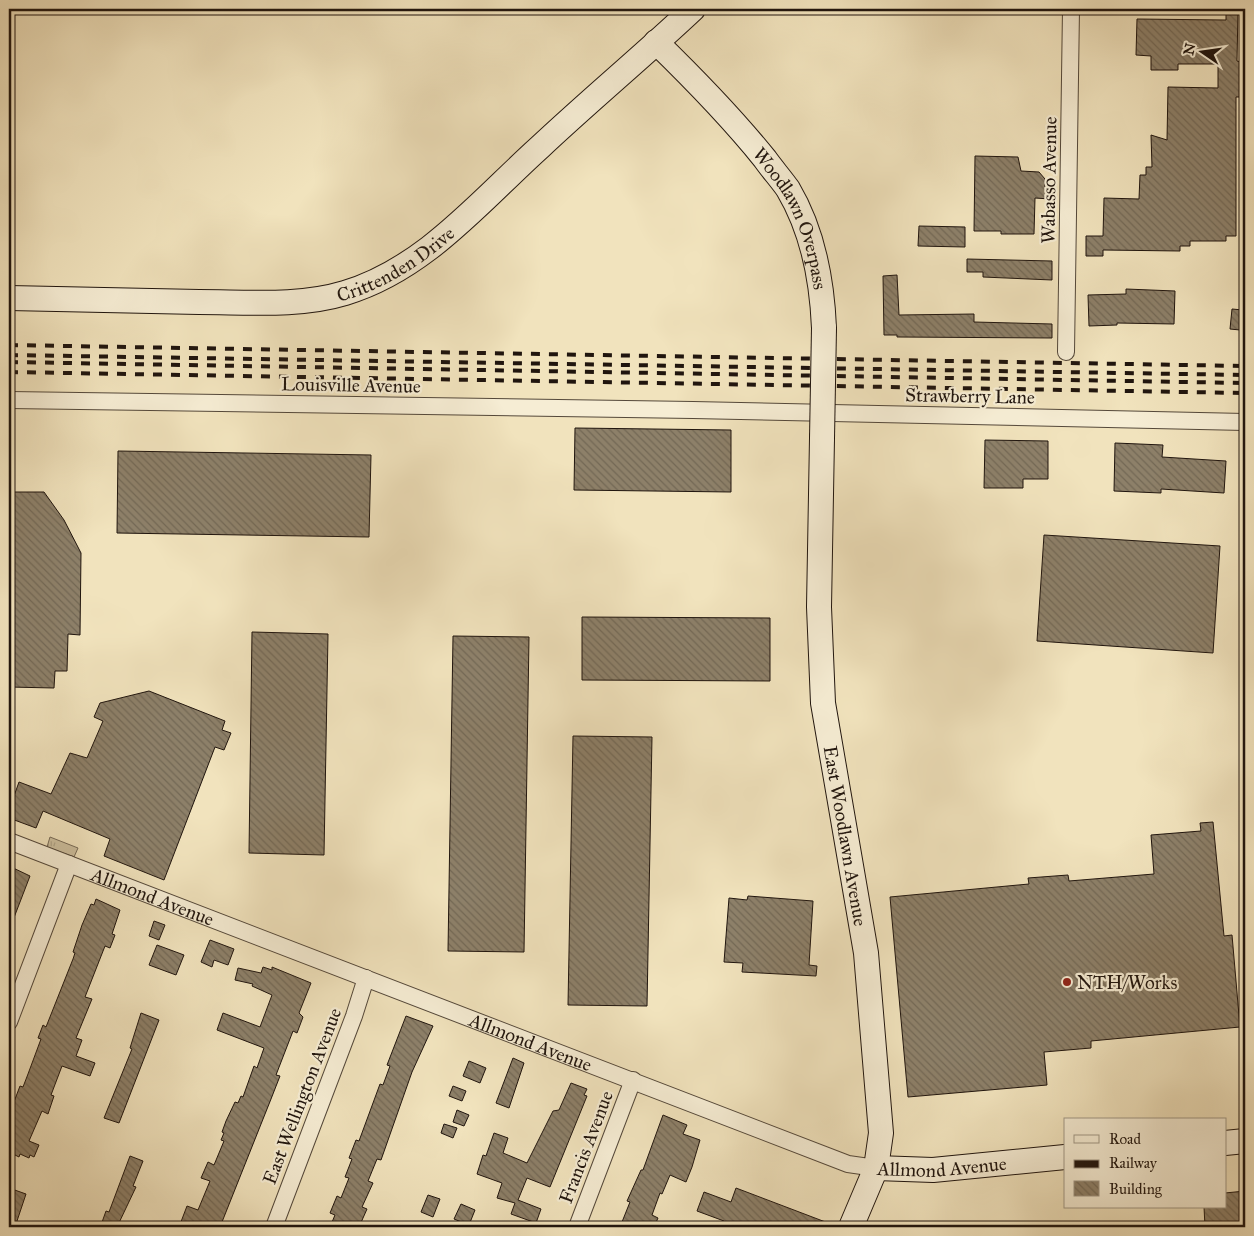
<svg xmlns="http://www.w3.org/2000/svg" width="1254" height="1236" viewBox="0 0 1254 1236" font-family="'IM FELL Great Primer',serif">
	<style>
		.grass { fill: url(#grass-tufts); stroke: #766a56 }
		.building { fill: url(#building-back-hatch); stroke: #20150e }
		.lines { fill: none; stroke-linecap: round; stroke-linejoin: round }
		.street-casing { stroke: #54483a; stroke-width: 18 }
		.secondary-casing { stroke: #20150e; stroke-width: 26 }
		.street { stroke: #f6edd4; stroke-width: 16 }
		.secondary { stroke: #f6edd4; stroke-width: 24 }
		.rail { stroke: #20150e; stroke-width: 4; stroke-dasharray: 9 9; stroke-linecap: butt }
		.secondary-bridge-casing { stroke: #20150e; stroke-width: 26; stroke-linecap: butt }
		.secondary-bridge { stroke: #f6edd4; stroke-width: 24 }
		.poi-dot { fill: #8f2418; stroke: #f6edd4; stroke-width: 2 }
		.labels { text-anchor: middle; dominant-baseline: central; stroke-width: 4.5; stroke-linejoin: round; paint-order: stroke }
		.street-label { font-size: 19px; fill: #20150e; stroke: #f6edd4 }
		.poi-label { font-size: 19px; fill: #20150e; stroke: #f6edd4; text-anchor: start }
	</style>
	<defs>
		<pattern id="grass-tufts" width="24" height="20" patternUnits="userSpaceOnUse" patternTransform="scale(1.25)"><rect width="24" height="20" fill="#cdc09f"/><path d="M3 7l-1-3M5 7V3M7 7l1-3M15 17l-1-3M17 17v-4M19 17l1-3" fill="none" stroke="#b0a488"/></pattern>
		<pattern id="building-back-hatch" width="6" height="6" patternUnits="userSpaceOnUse" patternTransform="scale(1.25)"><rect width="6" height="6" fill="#8d8069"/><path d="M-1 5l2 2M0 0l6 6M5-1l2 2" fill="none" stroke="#736855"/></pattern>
	</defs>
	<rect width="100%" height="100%" fill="#f1e3bd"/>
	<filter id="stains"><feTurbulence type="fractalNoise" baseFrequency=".004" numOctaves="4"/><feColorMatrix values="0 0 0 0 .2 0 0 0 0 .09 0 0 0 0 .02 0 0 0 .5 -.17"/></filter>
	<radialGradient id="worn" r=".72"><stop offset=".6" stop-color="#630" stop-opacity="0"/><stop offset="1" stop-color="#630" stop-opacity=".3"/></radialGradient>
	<!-- grass -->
	<path class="grass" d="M50 837 78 848 74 857 47 847Z"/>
	<!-- building -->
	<path class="building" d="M1226 10H1238L1237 61 1245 63 1244 97H1236V236H1226V241H1190V246H1180V251L1103 250V256H1086V236H1103L1104 198 1139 199 1140 175H1146V167H1152L1151 135 1167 140 1168 87 1218 88V64H1178V70H1151V56L1136 55 1137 19 1226 20Z
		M975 156 1018 157 1021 171 1039 172 1045 179V187H1050V199L1035 198 1034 234H1001V231H974Z
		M919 226 965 227V247L918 246Z
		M967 259 1052 261V280L983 277V272H967Z
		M897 275 899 315 974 314V322L1052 324V338L897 337V335H884L883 276Z
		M1126 289 1175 291 1174 324 1117 323V325L1089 326 1088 295 1126 294Z
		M1232 309 1243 310 1240 330 1230 329Z
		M575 428 731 430V492L574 490Z
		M985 440 1048 441V479H1023V488H984Z
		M1115 443 1163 445 1162 457 1226 461 1224 493 1161 489V493L1114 491Z
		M118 451 371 455 369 537 117 533Z
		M9 492H44L64 520 81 553 80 635 68 634 67 671H55L54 688 9 687Z
		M1044 535 1220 546 1213 653 1037 641Z
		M582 617 770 618V681L582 680Z
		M252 632 328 634 324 855 249 853Z
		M453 636 529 637 524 952 448 951Z
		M149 691 225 721 222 730 231 733 224 750 215 747 164 880 104 856 110 839 43 811 36 828 9 818V810L19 782 51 794 70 753 87 758 103 721 94 717 100 703Z
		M573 736 652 737 647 1006 568 1005Z
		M1213 822 1224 936 1232 935 1240 1027 1091 1041V1048L1044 1052 1047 1085 908 1097 890 897 1029 884 1028 878 1068 875 1069 881 1154 874 1151 835 1201 831 1200 823Z
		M9 866 30 876 10 928H9Z
		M748 896 813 901 809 965 817 966 816 976 742 972 743 963 724 962 729 898 747 900Z
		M96 899 120 910 112 934 115 935 110 948 105 946 85 997 92 999 76 1038 82 1040 76 1056 95 1063 90 1076 62 1066 51 1095 54 1096 48 1114 42 1111 29 1141 39 1145 34 1157 30 1155 29 1158 20 1154 19 1157 9 1152V1115L20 1086 23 1087 28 1074 41 1039 38 1038 43 1025 46 1027 73 959 75 953 73 952 82 925 91 904 94 905Z
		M154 921 165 925 159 940 149 936Z
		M210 940 234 949 228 965 214 960 212 967 201 962Z
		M157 945 184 955 176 975 149 965Z
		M263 967 272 970V967L311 983 299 1013 303 1017 297 1033 293 1031 276 1075 280 1076 271 1099 220 1227H179L187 1206 198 1210 210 1181 201 1178 208 1162 214 1165 224 1141 221 1140 224 1133 222 1132 226 1121 235 1102 238 1103 241 1096 243 1097 254 1066 257 1068 264 1048 217 1030 223 1013 260 1027 272 995 252 986 253 984 235 980 238 968 261 973Z
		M141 1013 159 1020 119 1123 104 1118 132 1049 130 1048Z
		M406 1016 433 1026 412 1072 381 1160 377 1159 368 1181 373 1183 362 1207 367 1209 359 1227H330L335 1215 330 1213 337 1196 341 1198 349 1178 345 1177 352 1159 349 1158 356 1140 359 1141 380 1084 383 1085 390 1066 387 1065Z
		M513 1058 524 1063 509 1108 496 1103Z
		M469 1061 486 1068 480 1083 463 1076Z
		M571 1083 587 1089 584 1095 587 1096 550 1187 527 1178 518 1200 541 1209 536 1223 511 1214 515 1203 497 1198 502 1183 477 1174 483 1155 486 1156 494 1133 508 1138 503 1153 527 1163 553 1111 559 1110Z
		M453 1086 466 1091 462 1101 449 1096Z
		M457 1110 469 1115 464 1126 453 1122Z
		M663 1115 687 1125 683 1134 700 1140 692 1167 686 1182 670 1175 662 1194 660 1193 652 1215 658 1218 654 1227H620L630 1202 627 1201 641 1170H643Z
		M444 1124 457 1128 453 1138 441 1133Z
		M130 1156 143 1161 133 1186 136 1187 117 1227H107L101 1225 106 1211 109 1212Z
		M9 1188 26 1194 15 1227H9Z
		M736 1188 836 1226V1227H722L724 1221 697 1211 704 1192 731 1202Z
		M1245 1191V1227H1205L1204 1207H1225V1193Z
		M428 1195 440 1199 433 1217 421 1212Z
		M461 1204 475 1210 469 1225 454 1219Z"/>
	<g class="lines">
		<defs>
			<g id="street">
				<path d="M1066 352 1071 9"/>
				<path d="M9 400 693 410 1245 422"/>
				<path id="s1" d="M9 841 848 1164 876 1168"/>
				<path d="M9 1022 69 864"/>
				<path d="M274 1227 354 1016 366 978"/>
				<path d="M577 1227 633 1080"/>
			</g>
			<g id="secondary">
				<path id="s2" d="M656 42C694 79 732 118 765 159 772 169 781 179 788 189 813 231 822 279 824 328"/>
				<path id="s3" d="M9 298C72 299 136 301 199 302 247 302 299 307 345 293 425 269 480 201 540 147 590 100 643 56 693 9"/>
				<path id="s4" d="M822 438 819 607 823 703 866 953 881 1133 876 1168 851 1227"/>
				<path d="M1225 1143 1245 1141"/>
				<path id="s5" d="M876 1168 933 1170 1065 1157"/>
			</g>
		</defs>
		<!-- street casing -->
		<use href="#street" class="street-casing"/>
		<!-- secondary casing -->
		<use href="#secondary" class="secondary-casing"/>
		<!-- street -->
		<use href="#street" class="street"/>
		<!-- secondary -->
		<use href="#secondary" class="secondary"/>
		<!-- rail -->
		<path class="rail" d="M9 345 1245 366
			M9 355 1245 375
			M9 362 1245 383
			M9 372 1245 393"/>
		<defs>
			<path id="secondary-bridge" d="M822 438 824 328"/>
		</defs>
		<!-- secondary-bridge casing -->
		<use href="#secondary-bridge" class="secondary-bridge-casing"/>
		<!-- secondary-bridge -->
		<use href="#secondary-bridge" class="secondary-bridge"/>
	</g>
	<!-- markers -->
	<circle class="poi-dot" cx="1067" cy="982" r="5"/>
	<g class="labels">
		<!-- street labels -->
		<g class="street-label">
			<text transform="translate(1049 180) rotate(-89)">Wabasso Avenue</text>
			<text stroke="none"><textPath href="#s2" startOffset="226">Woodlawn Overpass</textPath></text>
			<text stroke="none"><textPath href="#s3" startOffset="395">Crittenden Drive</textPath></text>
			<text transform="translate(351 385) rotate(1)">Louisville Avenue</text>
			<text transform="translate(970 396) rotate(1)">Strawberry Lane</text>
			<text stroke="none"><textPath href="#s4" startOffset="400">East Woodlawn Avenue</textPath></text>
			<text stroke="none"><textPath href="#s1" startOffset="154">Allmond Avenue</textPath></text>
			<text stroke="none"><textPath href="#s1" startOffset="559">Allmond Avenue</textPath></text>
			<text transform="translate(302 1096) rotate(-69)">East Wellington Avenue</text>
			<text transform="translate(586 1147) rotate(-69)">Francis Avenue</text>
			<text stroke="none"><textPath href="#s5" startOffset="66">Allmond Avenue</textPath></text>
		</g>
		<!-- poi labels -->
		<g class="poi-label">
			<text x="1077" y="982">NTH/Works</text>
		</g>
	</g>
	<!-- margin -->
	<rect width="1254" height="1236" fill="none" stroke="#f1e3bd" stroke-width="30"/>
	<rect x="10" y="10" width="1234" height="1216" fill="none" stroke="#20150e" stroke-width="2.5"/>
	<rect x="15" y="15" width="1224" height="1206" fill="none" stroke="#20150e"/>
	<!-- legend -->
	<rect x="1064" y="1118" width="162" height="90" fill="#f6edd4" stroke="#a09785"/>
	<rect x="1074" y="1135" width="25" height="8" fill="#f6edd4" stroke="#a09785"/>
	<text x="1109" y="1144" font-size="15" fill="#20150e">Road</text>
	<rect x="1074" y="1160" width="25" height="8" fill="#20150e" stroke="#a09785"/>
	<text x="1109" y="1168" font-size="15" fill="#20150e">Railway</text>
	<rect x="1074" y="1181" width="25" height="15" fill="url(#building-back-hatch)" stroke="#a09785"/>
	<text x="1109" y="1194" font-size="15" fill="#20150e">Building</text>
	<!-- north arrow -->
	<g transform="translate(1202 52) rotate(283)" stroke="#f6edd4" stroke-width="4" paint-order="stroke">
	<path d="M0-4L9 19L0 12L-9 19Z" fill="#20150e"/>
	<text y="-8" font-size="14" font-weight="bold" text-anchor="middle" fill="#20150e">N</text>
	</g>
	<rect width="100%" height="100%" filter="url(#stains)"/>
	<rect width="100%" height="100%" fill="url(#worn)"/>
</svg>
